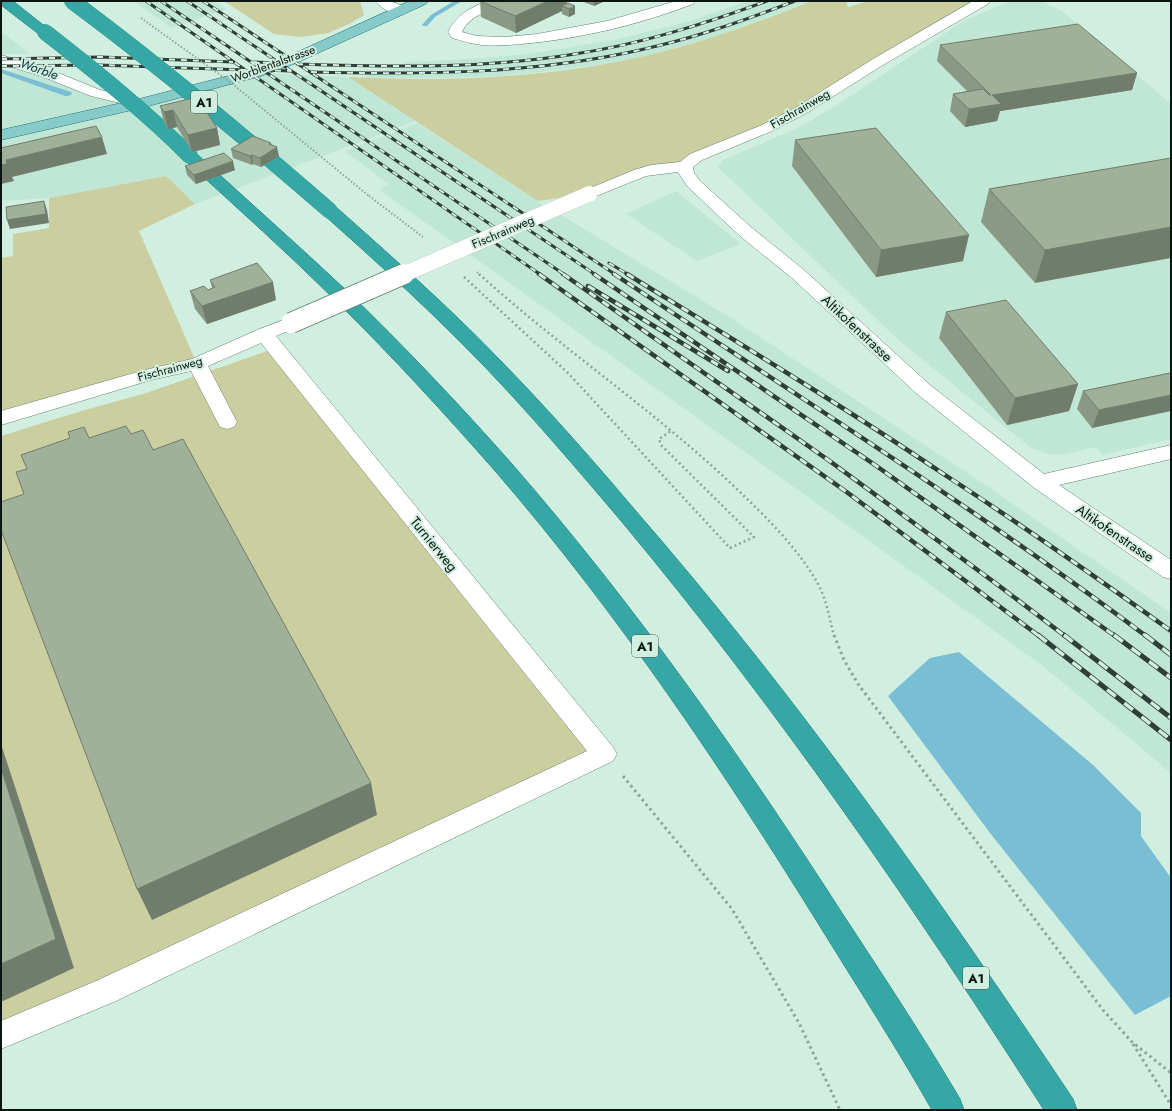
<svg xmlns="http://www.w3.org/2000/svg" width="1172" height="1111" viewBox="0 0 1172 1111" font-family="Jost,sans-serif">
	<style>
		.built { fill: #c0e7d5 }
		.green { fill: #cbce9f }
		.water { fill: #7abed3 }
		.lines { fill: none; stroke-linecap: round; stroke-linejoin: round }
		.stream { fill: #7abed3; fill-rule: evenodd }
		.minor-casing { stroke: #648073; stroke-width: 1 }
		.major-casing { stroke: #267472; stroke-width: 1 }
		.highway-casing { stroke: #267472; stroke-width: 1 }
		.path-far2 { stroke: #8da499; stroke-width: 2; stroke-dasharray: 1.5 2; stroke-linecap: butt }
		.path-far1 { stroke: #8da499; stroke-width: 2.5; stroke-dasharray: 2 3; stroke-linecap: butt }
		.path { stroke: #8da499; stroke-width: 3; stroke-dasharray: 2.5 3.5; stroke-linecap: butt }
		.minor { fill: #fff; fill-rule: evenodd }
		.major { fill: #86cac9; fill-rule: evenodd }
		.highway { fill: #35a7a5; fill-rule: evenodd }
		.rail-far2-casing { stroke: #2f3e38; stroke-width: 3 }
		.rail-far1-casing { stroke: #2f3e38; stroke-width: 4.5 }
		.rail-casing { stroke: #2f3e38; stroke-width: 5 }
		.rail-far2 { stroke: #d1efe1; stroke-width: 2; stroke-dasharray: 6; stroke-linecap: butt }
		.rail-far1 { stroke: #d1efe1; stroke-width: 3; stroke-dasharray: 8; stroke-linecap: butt }
		.rail { stroke: #d1efe1; stroke-width: 3.5; stroke-dasharray: 11; stroke-linecap: butt }
		.minor-bridge-far1-casing { stroke: #648073; stroke-width: 16; stroke-linecap: butt }
		.minor-bridge-casing { stroke: #648073; stroke-width: 22; stroke-linecap: butt }
		.highway-bridge-casing { stroke: #267472; stroke-width: 16; stroke-linecap: butt }
		.path-bridge { stroke: #8da499; stroke-width: 2; stroke-dasharray: 1.5 2; stroke-linecap: butt }
		.minor-bridge-far1 { stroke: #fff; stroke-width: 16 }
		.minor-bridge { stroke: #fff; stroke-width: 20 }
		.highway-bridge { stroke: #35a7a5; stroke-width: 16 }
		.wall { fill: #8a9884 }
		.shaded-wall { fill: #707c6c }
		.building { fill: #a0b19a; stroke: #707c6c }
		.labels { text-anchor: middle; dominant-baseline: central; stroke-width: 4; stroke-linejoin: round; paint-order: stroke }
		.far-street-label { font-size: 12px; fill: #0b1612; stroke: #d1efe1 }
		.far-water-label { font-size: 13px; font-style: italic; fill: #0e303a; stroke: #d1efe1 }
		.shield { fill: #d1efe1; stroke: #465750; stroke-width: 1 }
		.shield-label { font-size: 13px; font-weight: bold; fill: #0b1612 }
		.street-label { font-size: 14px; fill: #0b1612; stroke: #d1efe1 }
	</style>
	<rect width="100%" height="100%" fill="#d1efe1"/>
	<!-- built -->
	<path class="built" d="M133 1H214L227 9 172 28Z
		M747 1H812L714 37 649 55 604 64 543 72 501 76 432 78H361L409 62 470 59 530 54 614 40 687 22Z
		M1011 1H1042L1062 11 1171 104V439L1102 455 1096 447 1061 455 1048 454 1031 448 895 337 724 173 718 167 723 160 798 128 837 105 965 20Z
		M1 31 30 54H1Z
		M48 69 141 103 256 73 348 77 416 121 195 204 166 176 49 198 1 201V71Z
		M417 123 538 201 731 318 984 484 1171 613V773L1043 666 380 190 389 184 345 151Z
		M676 191 741 244 697 261 626 214Z"/>
	<!-- green -->
	<path class="green" d="M224 1H360L364 15 351 23 328 33 301 37 274 34Z
		M812 1H846L848 7 869 1H983L800 111 689 161 651 170 589 194 538 201 348 77C448 82 551 78 649 55 705 42 758 22 812 1Z
		M166 176 195 204 139 231 197 364 1 418V258L13 256V234L49 228V198Z
		M276 348 604 754 1 1045V436L78 412 146 393Z"/>
	<!-- water -->
	<path class="water" d="M959 652 1093 765 1141 813V836L1171 878V996L1135 1015 990 833 888 696 930 658Z"/>
	<g class="lines">
		<!-- stream -->
		<path class="stream" d="M454 1H462L435 17 427 26H423L422 25 431 15Z
			M1 69 71 92 72 94 68 96H65L1 73Z"/>
		<defs>
			<path id="minor" d="M375 1C387 1 400 1 407 11L405 14C396 16 381 9 375 1Z
				M487 1H505L503 4C488 11 469 16 462 32L477 36 504 37 537 34 607 21 676 1H695L693 4C638 25 579 39 521 44 507 45 490 47 476 44 468 43 460 40 452 38L448 32C456 15 470 8 487 1Z
				M973 1H990L988 4 883 65 805 114 772 131 702 160 693 167 694 173 700 181 752 228 804 270 930 385 1044 474 1171 445V459L1059 485 1171 560V579L1163 577 1033 487 916 393 792 278 740 236 688 187 678 172 646 176 589 199 583 197 581 194 583 191 634 170 651 165 680 162 690 154 762 125 795 108 873 59Z
				M1 55 51 70 100 90 146 100 149 103 146 106 141 108 91 96 41 76 1 64Z
				M291 317 298 319 300 323 298 327 276 336 613 747 617 754 613 761 116 1001 1 1049V1021L96 981 587 751 261 343 208 366 237 422 234 427 227 429 220 427 191 371 151 380 1 425V411L141 371 192 359 257 330Z"/>
			<path id="major" d="M410 1H428L426 4 294 64 261 76 141 108 1 140V130L139 99 251 70 284 58Z"/>
			<path id="highway" d="M1 1H13L52 32 50 35 45 36 40 35 1 5Z
				M192 153 198 155C247 200 298 245 347 291 404 346 459 404 512 464 634 604 741 756 842 913 882 974 923 1036 960 1099L964 1110H932C897 1048 858 988 821 928 723 770 618 613 496 472 445 414 393 357 338 303 289 254 237 208 186 161L184 158 186 155Z
				M330 206 336 207C391 256 447 305 498 358 546 407 591 458 635 510 796 695 937 895 1073 1099L1077 1110H1044C914 907 777 708 622 522 577 469 532 416 484 366 433 313 379 264 324 215L322 211 324 207Z"/>
		</defs>
		<!-- minor casing -->
		<use href="#minor" class="minor-casing"/>
		<!-- major casing -->
		<use href="#major" class="major-casing"/>
		<!-- highway casing -->
		<use href="#highway" class="highway-casing"/>
		<!-- path-far2 -->
		<path class="path-far2" d="M369 196 423 237
			M477 272 480 275"/>
		<!-- path-far1 -->
		<path class="path-far1" d="M479 274C564 351 660 414 742 494 769 520 798 549 817 582 827 600 829 617 834 636
			M464 277 568 373 730 548 754 537 661 445 659 439 671 431"/>
		<!-- path -->
		<path class="path" d="M834 635 844 660 858 684 1103 1010 1132 1042 1171 1073
			M623 776 732 909 799 1023 840 1110
			M1133 1044 1171 1105"/>
		<!-- minor -->
		<use href="#minor" class="minor"/>
		<!-- major -->
		<use href="#major" class="major"/>
		<!-- highway -->
		<use href="#highway" class="highway"/>
		<defs>
			<path id="rail-far2" d="M146 1 541 275
				M161 1 565 275
				M187 1 596 275
				M203 1 616 275
				M1 59 101 57 233 62
				M251 62 279 63
				M297 64C390 67 483 69 575 54 641 44 704 24 767 1
				M1 66 98 65 245 70
				M263 70 291 71
				M311 72C427 75 544 74 657 46 704 35 750 18 795 1
				M609 263 629 275"/>
			<path id="rail-far1" d="M539 274 848 493 1039 636
				M563 274 831 462 998 585 1065 636
				M594 274 875 465 1115 636
				M614 274C793 393 975 508 1146 636
				M627 274C734 340 841 405 945 475 1022 525 1097 578 1171 631
				M588 286 728 371"/>
			<path id="rail" d="M1038 635 1171 740
				M1064 635 1171 718
				M1114 635 1171 678
				M1145 635 1171 655"/>
		</defs>
		<!-- rail-far2 casing -->
		<use href="#rail-far2" class="rail-far2-casing"/>
		<!-- rail-far1 casing -->
		<use href="#rail-far1" class="rail-far1-casing"/>
		<!-- rail casing -->
		<use href="#rail" class="rail-casing"/>
		<!-- rail-far2 -->
		<use href="#rail-far2" class="rail-far2"/>
		<!-- rail-far1 -->
		<use href="#rail-far1" class="rail-far1"/>
		<!-- rail -->
		<use href="#rail" class="rail"/>
		<defs>
			<path id="minor-bridge-far1" d="M402 275 589 194"/>
			<path id="minor-bridge" d="M291 323 404 274"/>
			<path id="highway-bridge" d="M72 1C161 67 246 138 330 211
				M45 32C95 71 145 111 190 156"/>
		</defs>
		<!-- minor-bridge-far1 casing -->
		<use href="#minor-bridge-far1" class="minor-bridge-far1-casing"/>
		<!-- minor-bridge casing -->
		<use href="#minor-bridge" class="minor-bridge-casing"/>
		<!-- highway-bridge casing -->
		<use href="#highway-bridge" class="highway-bridge-casing"/>
		<!-- path-bridge -->
		<path class="path-bridge" d="M141 18 230 82 369 196"/>
		<!-- minor-bridge-far1 -->
		<use href="#minor-bridge-far1" class="minor-bridge-far1"/>
		<!-- minor-bridge -->
		<use href="#minor-bridge" class="minor-bridge"/>
		<!-- highway-bridge -->
		<use href="#highway-bridge" class="highway-bridge"/>
	</g>
	<!-- wall -->
	<path class="wall" d="M480 1H567V4L575 14 569 17 562 14V11L516 33 481 17Z
		M581 1H605L594 6Z
		M940 45 1137 73 1132 90 1000 111 997 121 965 127 950 111 953 94 967 91 937 61Z
		M197 97 217 128 220 145 192 152 177 127 168 129 164 123 160 106Z
		M795 140 963 261 876 277 792 166Z
		M272 145 279 156 261 167 253 164 252 165 233 158 231 149Z
		M1171 158 1035 283 981 222 989 189Z
		M185 166 235 170 196 184 187 175Z
		M210 280 276 300 207 324 195 309 190 291 208 290 212 288Z
		M946 312 1078 384 1069 411 1007 425 939 338Z
		M1170 373 1092 428 1077 409 1083 391Z"/>
	<!-- shaded-wall -->
	<path class="shaded-wall" d="M548 1H567V8L562 6V11L516 33 515 16Z
		M594 1H605L594 6Z
		M575 6V14L569 17V9Z
		M1137 73 1132 90 1000 111 997 121 965 127 969 109 992 95Z
		M173 110 177 127 168 129 164 112Z
		M217 128 220 145 192 152 188 135Z
		M102 137 107 154 12 177 14 181 1 184V165L6 160Z
		M271 143 273 150 277 147 279 156 261 167 260 158 269 144Z
		M252 155 253 164 252 165 250 156Z
		M233 161 235 170 196 184 194 175Z
		M44 201 47 210 49 223 10 229 7 220Z
		M1171 227V258L1035 283 1045 250Z
		M969 235 963 261 876 277 881 250Z
		M273 282 276 300 207 324 202 306Z
		M1078 384 1069 411 1007 425 1015 398Z
		M1171 395V411L1092 428 1099 410Z
		M1 744 74 968 1 1002Z
		M371 783 377 815 152 920 137 889Z"/>
	<!-- building -->
	<path class="building" d="M480 1H548L515 16Z
		M568 3 575 6 569 9 562 6Z
		M1078 24 1137 73 992 95 1001 104 969 109 953 94 983 89 989 95H991L940 45Z
		M197 97 217 128 188 135 173 110 164 112 160 106Z
		M96 126 102 137 6 160 7 164 1 165V148Z
		M876 128 969 235 881 250 795 140Z
		M253 136 271 143 269 144 277 147 260 158 252 155 250 156 231 149Z
		M224 153 233 161 194 175 185 166Z
		M1171 158V227L1045 250 989 189Z
		M44 201 46 214 7 220 6 207Z
		M257 263 273 282 202 306 190 291 204 286 208 290 215 287 210 280Z
		M1006 300 1078 384 1015 398 946 312Z
		M1170 373 1171 374V395L1099 410 1083 391Z
		M126 426 131 434 143 430 153 450 183 439 371 783 137 889 1 530V502L24 494 16 472 27 469 21 455 70 438 68 432 84 427 89 438Z
		M1 768 56 939 1 964Z"/>
	<g class="labels">
		<!-- far-street labels -->
		<g class="far-street-label">
			<text transform="translate(273 64) rotate(-20)">Worblentalstrasse</text>
			<text transform="translate(800 109) rotate(-30)">Fischrainweg</text>
			<text transform="translate(503 232) rotate(-23)">Fischrainweg</text>
			<text transform="translate(170 369) rotate(-15)">Fischrainweg</text>
		</g>
		<!-- far-water labels -->
		<g class="far-water-label">
			<text transform="translate(39 69) rotate(19)">Worble</text>
		</g>
		<!-- shield labels -->
		<g class="shield">
			<rect x="191" y="91" width="26" height="22" rx="3"/>
			<rect x="632" y="635" width="26" height="22" rx="3"/>
			<rect x="963" y="967" width="26" height="22" rx="3"/>
		</g>
		<g class="shield-label">
			<text x="204" y="102">A1</text>
			<text x="645" y="646">A1</text>
			<text x="976" y="978">A1</text>
		</g>
		<!-- street labels -->
		<g class="street-label">
			<text transform="translate(857 328) rotate(43)">Altikofenstrasse</text>
			<text transform="translate(1115 533) rotate(34)">Altikofenstrasse</text>
			<text transform="translate(434 544) rotate(51)">Turnierweg</text>
		</g>
	</g>
	<!-- border -->
	<rect width="1172" height="1111" fill="none" stroke="#0b1612" stroke-width="4"/>
</svg>
